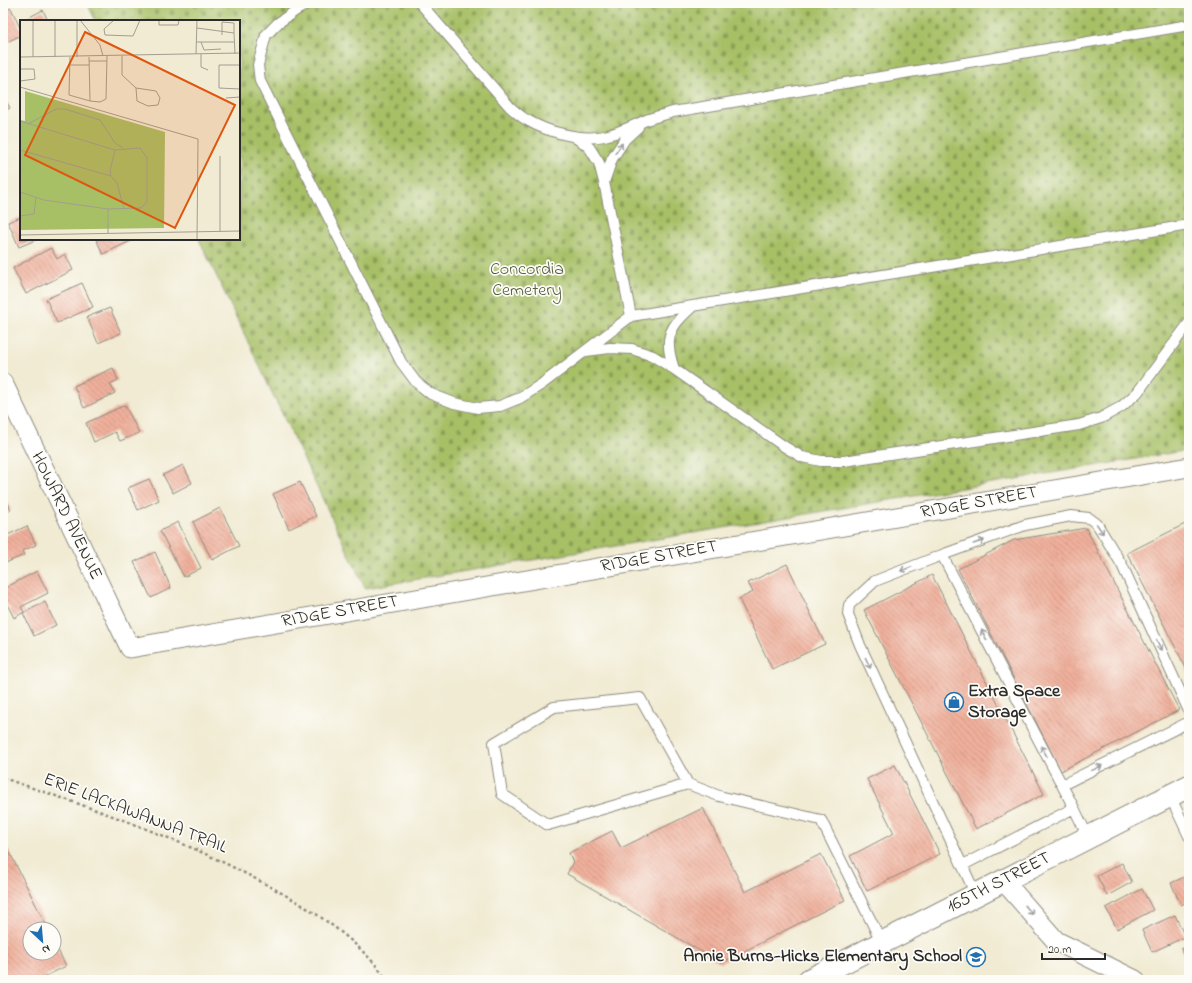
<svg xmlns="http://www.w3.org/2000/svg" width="1192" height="983" viewBox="0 0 1192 983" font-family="'Indie Flower',sans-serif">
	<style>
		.cemetery { fill: url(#cemetery-stones); stroke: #697648 }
		.building { fill: url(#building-back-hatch) }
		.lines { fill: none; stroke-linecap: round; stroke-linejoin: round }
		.lane-casing { stroke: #8e8b7f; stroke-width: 12 }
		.street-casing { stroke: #8e8b7f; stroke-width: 21 }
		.secondary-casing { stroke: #8e8b7f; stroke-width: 24 }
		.path { stroke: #8e8b7f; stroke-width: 2.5; stroke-dasharray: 3 3; stroke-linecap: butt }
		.lane { stroke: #fff; stroke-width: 10 }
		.street { stroke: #fff; stroke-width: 19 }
		.secondary { stroke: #fff; stroke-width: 22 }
		.oneway { stroke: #a0a0a0 }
		.labels { text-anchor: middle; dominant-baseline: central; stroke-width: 3.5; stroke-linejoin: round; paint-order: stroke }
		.park-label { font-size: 18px; fill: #565f40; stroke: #fdfcf7 }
		.street-label { font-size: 18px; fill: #2b2b2b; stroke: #fdfcf7 }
		.poi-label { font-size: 18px; font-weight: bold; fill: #2b2b2b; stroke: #fdfcf7; text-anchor: start }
		.inset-road { fill: none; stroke: #a29e90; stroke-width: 1 }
		.view { fill: #df570e; fill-opacity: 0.15; stroke: #df570e; stroke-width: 2 }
		.inset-edge { fill: none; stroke: #2b2b2b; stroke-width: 2 }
	</style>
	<defs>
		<pattern id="cemetery-stones" width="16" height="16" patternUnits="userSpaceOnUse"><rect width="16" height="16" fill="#a7c066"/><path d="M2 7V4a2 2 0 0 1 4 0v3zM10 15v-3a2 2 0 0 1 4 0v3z" fill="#889c54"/></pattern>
		<pattern id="building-back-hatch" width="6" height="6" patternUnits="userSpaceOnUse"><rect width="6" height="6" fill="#f0b09c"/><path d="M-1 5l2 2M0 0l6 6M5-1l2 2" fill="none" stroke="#c38f7f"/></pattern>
	</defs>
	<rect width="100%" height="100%" fill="#fdfcf7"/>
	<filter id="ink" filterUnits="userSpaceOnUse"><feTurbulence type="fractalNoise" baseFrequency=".025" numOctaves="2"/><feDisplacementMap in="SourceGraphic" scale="8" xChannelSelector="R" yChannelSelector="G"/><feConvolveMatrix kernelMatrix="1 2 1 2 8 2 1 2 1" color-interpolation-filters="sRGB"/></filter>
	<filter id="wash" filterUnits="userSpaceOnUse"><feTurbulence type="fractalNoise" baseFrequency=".012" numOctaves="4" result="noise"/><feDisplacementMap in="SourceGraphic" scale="16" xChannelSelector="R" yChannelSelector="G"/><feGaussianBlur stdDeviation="0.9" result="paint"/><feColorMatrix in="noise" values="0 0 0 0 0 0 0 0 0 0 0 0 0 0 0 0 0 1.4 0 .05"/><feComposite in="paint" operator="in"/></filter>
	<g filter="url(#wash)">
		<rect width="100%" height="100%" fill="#f1ebd3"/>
		<!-- cemetery -->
		<path class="cemetery" d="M87 3H1189V450L365 588 199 239H239V21H96Z"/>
		<g id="blocks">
			<!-- building -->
			<path class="building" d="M11 8 21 30V35L3 44V12Z
				M43 10 48 21H22Z
				M3 96 10 108 3 112Z
				M21 217V239H38L19 247 8 222Z
				M96 239H135L103 254Z
				M51 248 57 259 65 254 73 270 26 294 13 268Z
				M82 283 93 307 57 323 46 299Z
				M110 308 121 333 98 343 87 317Z
				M113 368 118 380 110 384 115 393 84 408 74 386Z
				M125 405 139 433 120 441 115 432 94 442 86 423Z
				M183 465 192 483 173 493 163 475Z
				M149 479 159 500 138 510 128 488Z
				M300 482 316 516 289 529 273 494Z
				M3 493 11 510 3 514Z
				M220 508 239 546 212 560 193 522Z
				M178 522 201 568 184 577 160 531Z
				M1189 522V674L1127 553Z
				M27 526 36 545 22 551 24 555 3 564V537Z
				M1086 528 1179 710 1061 771 958 569 1014 540Z
				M155 552 171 588 151 598 134 562Z
				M787 564 825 644 772 669 739 599 753 592 748 583Z
				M37 571 48 593 21 607 24 612 14 618 7 604 3 606V589Z
				M932 575 1044 794 976 829 864 610Z
				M45 602 56 625 34 636 23 613Z
				M895 765 940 854 867 891 850 856 894 833 867 779Z
				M703 808 745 892 821 854 845 900 721 963 567 874 573 862 569 853 612 831 621 848Z
				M6 845 48 929H30V953H54V942L66 966 38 980H3V847Z
				M1122 863 1132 882 1107 896 1097 876Z
				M1189 875V901L1181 905 1171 883Z
				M1142 889 1153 910 1117 929 1106 908Z
				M1175 915 1185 937 1152 952 1142 930Z
				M1189 945V968L1181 949Z"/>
		</g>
	</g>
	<g filter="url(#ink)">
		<use href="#blocks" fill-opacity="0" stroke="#8e8b7f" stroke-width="1"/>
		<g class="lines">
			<defs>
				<path id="lane" d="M309 3 298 9 278 23 266 35 258 65 260 81 401 362 416 382 431 394 454 403 478 408 500 406 520 398 542 384 631 316 1189 225
					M420 3 510 107C516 112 521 117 527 120 547 132 581 141 604 136 618 133 631 127 644 121 653 117 664 115 673 112L1189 25
					M573 136 589 147 599 163 604 182 631 316
					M604 182 612 159 625 139 638 127
					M586 351 610 348 632 349 653 356 674 369 785 447 802 457 821 461H844L1079 425 1101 418 1121 407 1137 393 1189 323
					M674 369C671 360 668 350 669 341 670 326 683 315 693 306
					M942 555 1025 525 1071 516 1089 518 1097 524 1122 565 1189 711
					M688 784 548 825 502 794 494 743 554 707 640 698 688 784 719 796 821 820 882 943
					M1062 785 1189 722
					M1170 796 1189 836
					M963 865 1074 808
					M976 895 860 645 848 614 849 605 875 581 942 555 1074 808 1088 837"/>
				<path id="street" d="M3 383 130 648 1189 467
					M1003 880 1056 941 1135 980"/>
				<path id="secondary" d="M809 980 1189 786"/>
			</defs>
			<!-- lane casing -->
			<use href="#lane" class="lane-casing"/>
			<!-- street casing -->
			<use href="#street" class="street-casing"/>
			<!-- secondary casing -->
			<use href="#secondary" class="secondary-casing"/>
			<!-- path -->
			<path class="path" d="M3 778C89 807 173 835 254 878 296 900 339 925 372 961 378 967 382 974 387 980"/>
			<!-- lane -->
			<use href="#lane" class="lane"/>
			<!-- street -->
			<use href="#street" class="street"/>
			<!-- secondary -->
			<use href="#secondary" class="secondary"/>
		</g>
		<!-- one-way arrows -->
		<defs><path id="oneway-shaft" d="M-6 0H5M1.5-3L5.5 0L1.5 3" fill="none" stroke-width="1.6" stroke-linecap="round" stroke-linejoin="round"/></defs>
		<g class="oneway">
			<use href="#oneway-shaft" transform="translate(619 148) rotate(-56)"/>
			<use href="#oneway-shaft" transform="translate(1100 529) rotate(56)"/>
			<use href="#oneway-shaft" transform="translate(979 542) rotate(-19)"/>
			<use href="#oneway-shaft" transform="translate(906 569) rotate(158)"/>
			<use href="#oneway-shaft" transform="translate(984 635) rotate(-118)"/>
			<use href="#oneway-shaft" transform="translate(1159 645) rotate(65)"/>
			<use href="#oneway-shaft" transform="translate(868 663) rotate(65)"/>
			<use href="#oneway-shaft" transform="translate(1044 751) rotate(-118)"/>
			<use href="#oneway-shaft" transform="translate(1097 768) rotate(-26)"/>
			<use href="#oneway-shaft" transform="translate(1029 910) rotate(49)"/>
		</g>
	</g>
	<!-- icons -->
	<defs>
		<symbol id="shop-ring" viewBox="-11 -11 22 22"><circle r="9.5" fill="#fdfcf7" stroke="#1f6fb2" stroke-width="1.5"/><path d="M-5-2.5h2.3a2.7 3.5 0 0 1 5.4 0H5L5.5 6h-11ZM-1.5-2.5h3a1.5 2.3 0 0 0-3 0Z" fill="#1f6fb2"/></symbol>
		<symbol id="school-ring" viewBox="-11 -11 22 22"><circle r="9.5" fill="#fdfcf7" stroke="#1f6fb2" stroke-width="1.5"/><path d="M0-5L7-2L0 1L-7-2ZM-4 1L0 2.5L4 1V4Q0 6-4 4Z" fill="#1f6fb2"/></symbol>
	</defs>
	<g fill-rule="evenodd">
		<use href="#shop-ring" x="943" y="691" width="22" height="22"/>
		<use href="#school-ring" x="965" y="946" width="22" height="22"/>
	</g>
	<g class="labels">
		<!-- park labels -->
		<g class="park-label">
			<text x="527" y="270">Concordia<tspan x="527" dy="21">Cemetery</tspan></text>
		</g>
		<!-- street labels -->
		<g class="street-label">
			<text transform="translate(979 503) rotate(-10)">RIDGE STREET</text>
			<text transform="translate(66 516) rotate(64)">HOWARD AVENUE</text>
			<text transform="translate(659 557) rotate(-10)">RIDGE STREET</text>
			<text transform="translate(340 612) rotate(-10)">RIDGE STREET</text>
			<text transform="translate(135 814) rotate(21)">ERIE LACKAWANNA TRAIL</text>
			<text transform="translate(999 883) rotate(-27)">165TH STREET</text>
		</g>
		<!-- poi labels -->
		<g class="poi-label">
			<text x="968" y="692">Extra Space<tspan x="968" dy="21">Storage</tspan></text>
			<text x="962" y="957" text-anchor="end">Annie Burns-Hicks Elementary School</text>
		</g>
	</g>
	<!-- overview -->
	<g transform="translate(20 20)">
		<rect width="220" height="220" fill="#f1ebd3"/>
		<path d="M5 71 145 112 144 208 0 210V100L5 101Z" fill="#a7c066"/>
		<path class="inset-road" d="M13 0V37M60 0 80 25 83 36M94 0 84 9 85 15 113 16 120 0M139 0V5H158L159 0M177 8 214 13 215 34M202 15V2L214 3V13M176 22H214M181 22 184 30 201 29M176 34 177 0M181 34V47L188 50M102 36V55L116 68 117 81 128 86 138 85 140 78 136 71 116 68M0 37 220 33M35 37V0M50 37 49 75 70 81M57 37V0M69 37 70 81 80 82 86 79 87 36M69 41H87M49 45H69M220 45H199V68L220 69M0 49H14L15 59 0 61M0 67 178 119 177 220M206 78 220 77M0 101 95 130 120 128 127 138V182L121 188 88 189 24 180 0 172M8 104 36 89H45L80 100 95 123 103 128M0 130 91 156 97 163 104 189M200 136V212M91 156 90 151 95 130M88 189V213M0 196 14 194 16 177M0 215 220 211"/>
		<path class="view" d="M65 12 215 85 155 208 5 135Z"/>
		<rect width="220" height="220" class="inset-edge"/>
	</g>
	<!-- margin -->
	<rect width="1192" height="983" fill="none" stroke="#fdfcf7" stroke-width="16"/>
	<!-- north arrow -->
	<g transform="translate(42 941) rotate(154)"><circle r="19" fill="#fdfcf7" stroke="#a9a8a5"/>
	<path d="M0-3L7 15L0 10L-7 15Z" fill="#1f6fb2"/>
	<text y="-6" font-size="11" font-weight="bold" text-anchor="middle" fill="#2b2b2b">N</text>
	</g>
	<!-- scale -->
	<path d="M1042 953v6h63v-6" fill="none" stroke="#2b2b2b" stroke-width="2"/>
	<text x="1048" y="953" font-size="12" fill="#2b2b2b" stroke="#fdfcf7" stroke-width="3" paint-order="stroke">20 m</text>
</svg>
